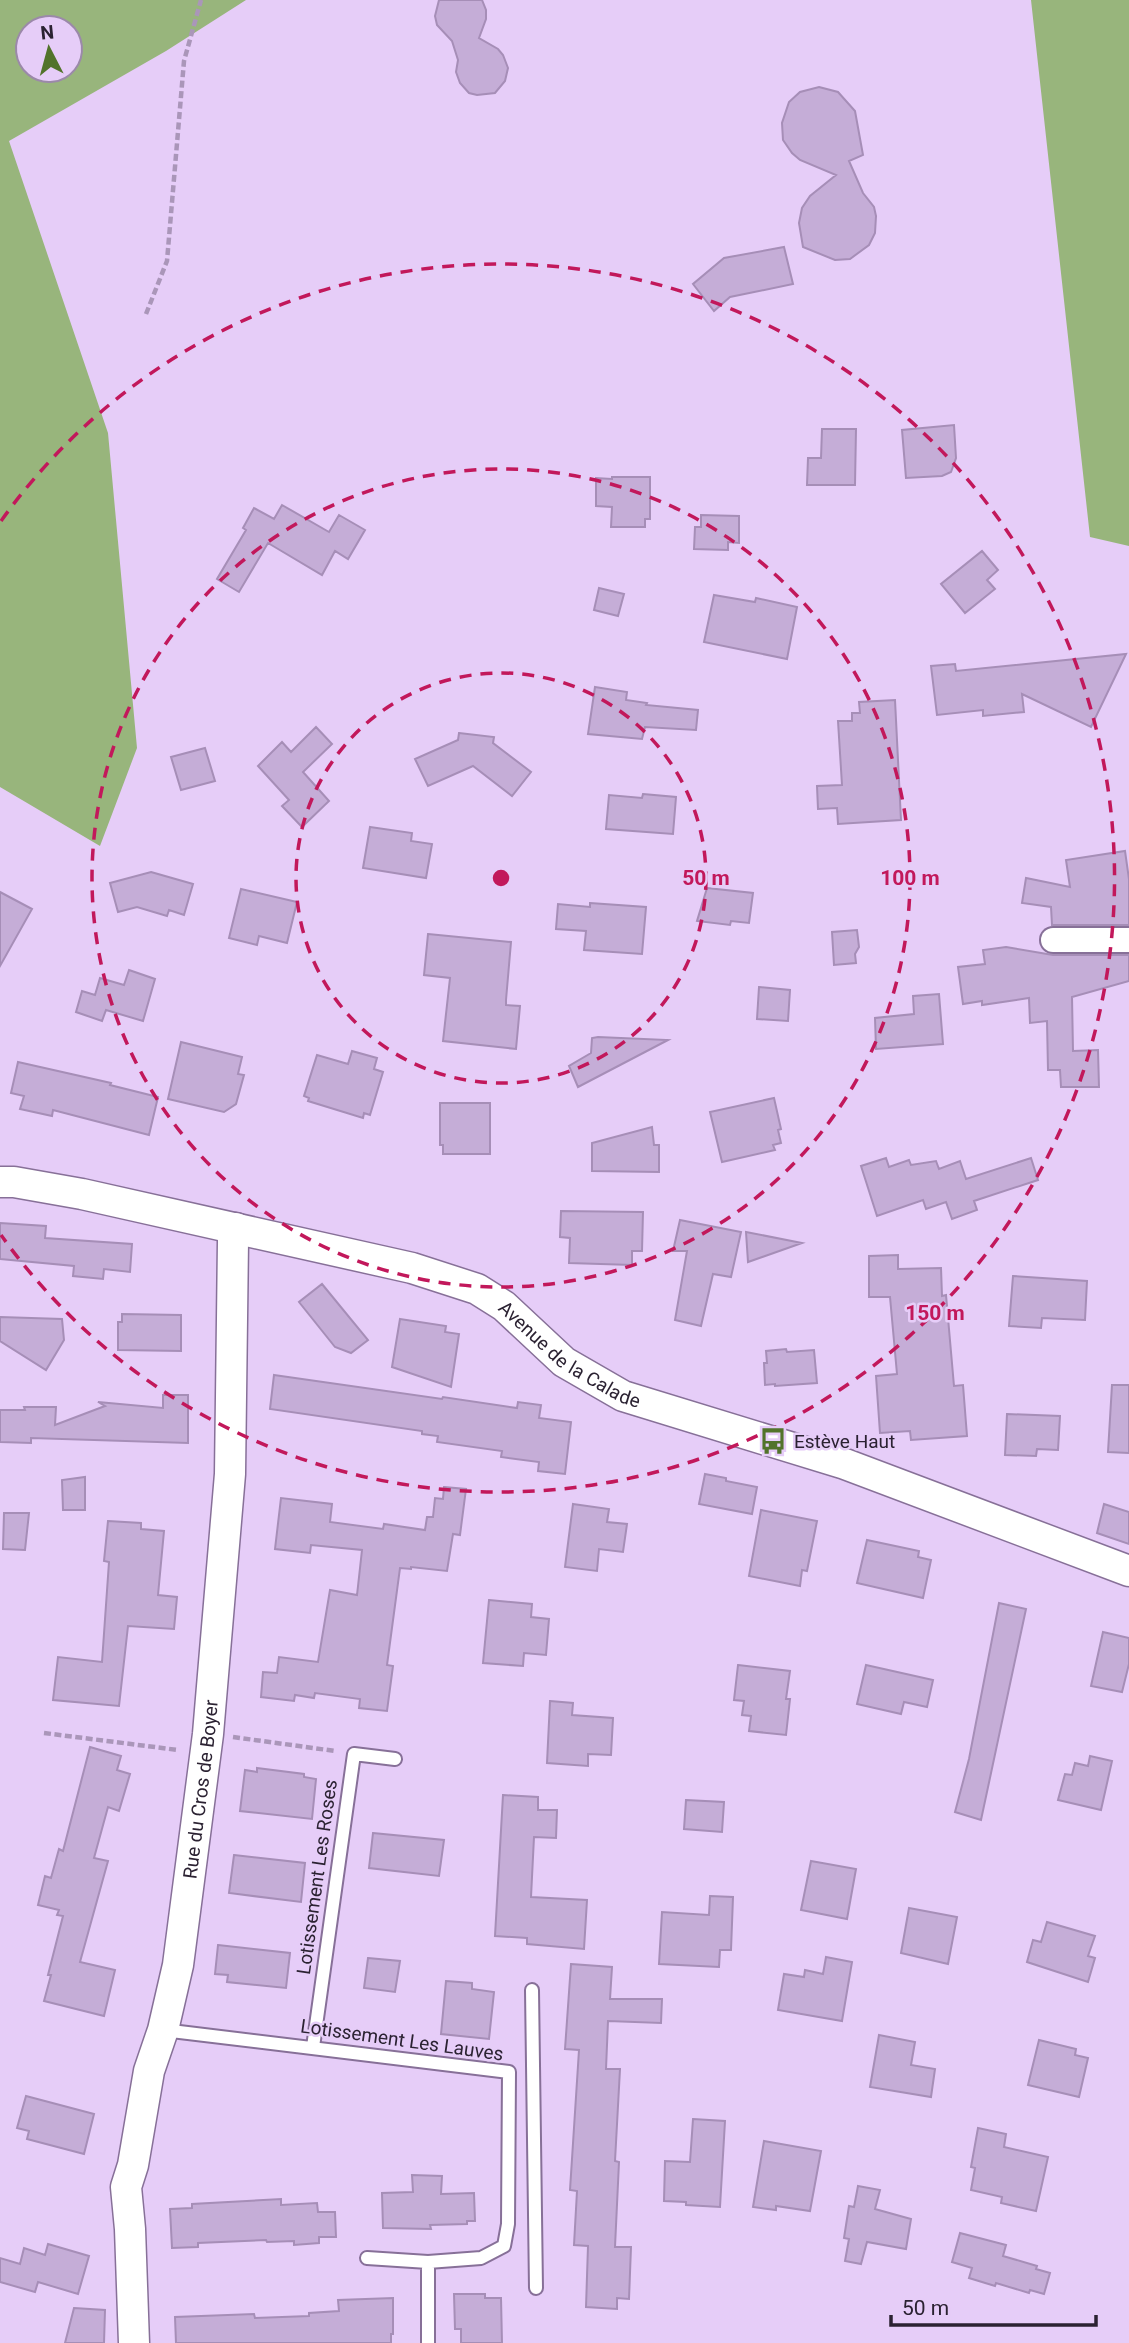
<svg xmlns="http://www.w3.org/2000/svg" width="1129" height="2343" viewBox="0 0 1129 2343" font-family="Roboto,sans-serif">
	<style>
		.forest { fill: #98b57c; fill-rule: evenodd }
		.building { fill: #c5add7; stroke: #a68eb7; stroke-width: 2 }
		.lines { fill: none; stroke-linecap: round; stroke-linejoin: round }
		.service-casing { stroke: #877098; stroke-width: 16 }
		.minor-casing { stroke: #877098; stroke-width: 28 }
		.tertiary-casing { stroke: #877098; stroke-width: 33 }
		.path { stroke: #aa96b9; stroke-width: 4.5; stroke-dasharray: 7 3.5; stroke-linecap: butt }
		.service { stroke: #fff; stroke-width: 12 }
		.minor { stroke: #fff; stroke-width: 24 }
		.tertiary { stroke: #fff; stroke-width: 30 }
		.ring { fill: none; stroke: #c2185b; stroke-width: 3.5; stroke-dasharray: 12 9 }
		.labels { text-anchor: middle; dominant-baseline: central; stroke-width: 5; stroke-linejoin: round; paint-order: stroke }
		.street-label { font-size: 19px; fill: #2b2232; stroke: #e6cdf8 }
		.poi-label { font-size: 19px; fill: #2b2232; stroke: #e6cdf8; text-anchor: start }
		.centre { fill: #c2185b; stroke: #e6cdf8; stroke-width: 3.5 }
		.ring-label { font-size: 21px; text-anchor: middle; font-weight: bold; fill: #c2185b; stroke: #e6cdf8; stroke-width: 5; stroke-linejoin: round; paint-order: stroke }
	</style>
	<rect width="100%" height="100%" fill="#e6cdf8"/>
	<!-- forest -->
	<path class="forest" d="M0 0H246L166 51 9 141 108 433 137 748 100 846 0 787ZM70 28V70H28V28Z
		M1031 0H1129V546L1090 537Z"/>
	<!-- building -->
	<path class="building" d="M439 0H482L486 10V19L479 38 498 49 503 55 508 68 505 81 495 93 477 95 469 93 460 83 456 72 458 60 452 41 437 25 435 16Z
		M819 87 838 92 855 111 863 155 849 161 863 193 874 207 876 216 875 233 869 245 850 259 835 260 803 247 799 223 802 208 810 196 836 175 800 160 792 153 783 140 782 123 789 102 800 92Z
		M784 247 793 284 730 297 714 311 693 284 724 258Z
		M954 425 956 458 951 472 942 476 906 478 902 430Z
		M822 429H856L855 485H807L808 458H821Z
		M612 477H650V519H645V527H611L612 507 596 506V478L612 479Z
		M282 505 329 532 339 515 365 530 348 559 335 551 322 575 268 543 239 592 217 579 246 530 243 528 254 508 274 519Z
		M701 515 739 516V543L728 542V550L694 549 695 527H701Z
		M982 551 998 570 987 580 995 589 965 613 941 584Z
		M599 588 624 594 618 616 594 610Z
		M714 595 755 602 756 598 797 607 787 659 704 642Z
		M1126 654 1091 727 1022 694 1024 712 983 716V710L937 715 931 666 955 664 956 671Z
		M595 687 627 692 626 700 647 703 646 705 698 710 696 730 645 727 642 739 588 734Z
		M895 700 901 820 838 824 837 808 818 809 817 786 842 785 838 721H852V713H860L859 702Z
		M316 727 332 744 303 772 329 801 302 827 282 806 289 800 258 766 282 742 291 752Z
		M459 733 494 737 493 743 531 772 512 796 473 766 428 786 415 759 458 740Z
		M205 748 215 781 181 790 171 757Z
		M643 794 676 797 673 834 606 829 609 795 642 798Z
		M370 827 412 833 411 841 432 844 426 878 363 868Z
		M1125 851 1129 879V925H1052L1051 907 1022 903 1026 878 1070 887 1066 860Z
		M151 872 193 884 184 915 169 910 167 916 137 907 118 912 110 883Z
		M707 888 753 893 749 923 731 921 730 925 697 921Z
		M241 889 297 902 287 943 259 936 257 945 229 938Z
		M0 892 32 909 0 966Z
		M590 903 646 907 642 954 584 950 586 931 556 929 558 904 590 907Z
		M857 930 859 947 855 954 856 963 834 965 832 932Z
		M428 934 511 942 506 1000V1005L520 1006 516 1049 443 1041 450 978 424 975Z
		M1006 947 1053 955H1129V981L1072 997 1073 1051 1098 1050 1099 1087H1061L1060 1070H1048L1047 1021 1030 1023 1029 998 982 1005V1001L963 1004 958 967 985 964 983 950Z
		M129 970 155 979 143 1021 106 1010 102 1021 76 1012 82 991 95 995 100 978 124 985Z
		M759 987 790 990 788 1021 757 1019Z
		M939 994 943 1044 876 1049 875 1018 914 1014 913 996Z
		M598 1037 668 1040 578 1087 569 1066 591 1053 592 1038Z
		M181 1042 242 1057 238 1074 244 1075 236 1104 224 1112 168 1099Z
		M352 1051 377 1058 374 1069 383 1072 370 1115 364 1113 363 1118 308 1101 309 1098 304 1096 317 1055 348 1064Z
		M18 1062 111 1083 110 1085 158 1097 149 1135 53 1110 52 1116 20 1109 24 1096 11 1093Z
		M774 1098 781 1129 778 1130 781 1143 773 1145 775 1150 722 1162 710 1112Z
		M440 1103H490V1154H443V1145H440Z
		M652 1127 654 1145H659V1172L592 1171V1143Z
		M886 1158 889 1167 909 1160 911 1165 936 1161 939 1169 960 1161 966 1179 1031 1158 1038 1180 974 1201 977 1210 952 1219 946 1202 926 1209 923 1200 877 1216 861 1166Z
		M561 1211 643 1212 642 1251H632V1265L569 1263 570 1238 560 1237Z
		M680 1220 741 1232 731 1277 713 1274 701 1326 675 1320 687 1251H673Z
		M0 1223 46 1226 45 1238 132 1244 130 1272 104 1269 103 1279 73 1276 74 1266 0 1259Z
		M746 1232 802 1243 748 1262Z
		M898 1255V1269L941 1268 942 1296 946 1295 954 1386 963 1385 967 1436 911 1440 910 1431 880 1433 876 1376 897 1374 890 1297H869V1256Z
		M1013 1276 1087 1281 1085 1320 1042 1318 1041 1328 1009 1326Z
		M322 1284 368 1340 351 1353 335 1347 299 1302Z
		M122 1314 181 1315V1351L118 1350V1322H122Z
		M0 1317 62 1319 64 1340 46 1370 0 1341Z
		M400 1319 446 1326 445 1332 459 1334 451 1387 392 1367Z
		M786 1349 787 1352 814 1350 817 1383 775 1386V1384L765 1385 764 1363H767L766 1351Z
		M274 1375 442 1399 443 1397 517 1408 518 1402 541 1405 539 1418 571 1422 565 1474 538 1471 539 1462 501 1457 502 1451 437 1442 438 1436 422 1434V1431L270 1409Z
		M1112 1385H1129V1453L1108 1452Z
		M163 1395H188V1443L31 1438V1443L0 1442V1410H25L24 1407H56L55 1425 105 1406 98 1402 163 1408Z
		M1007 1414 1060 1416 1058 1450 1037 1449 1036 1456 1005 1455Z
		M705 1474 726 1478V1481L757 1487 752 1514 699 1504Z
		M85 1477V1510H63L62 1480Z
		M444 1487 466 1489 460 1535 453 1534 447 1571 411 1567V1569L400 1568 387 1665 393 1666 387 1711 359 1708 360 1699 315 1693 314 1698 295 1695 294 1701 261 1697 263 1672 277 1673 279 1657 318 1662 330 1590 357 1595 362 1550 311 1545 310 1553 275 1549 281 1498 332 1504 330 1522 383 1529 384 1524 425 1530 427 1517H433L435 1498 443 1499Z
		M573 1504 609 1509 607 1522 627 1524 623 1552 599 1549 597 1571 565 1567Z
		M1104 1504 1129 1512V1544L1097 1533Z
		M761 1510 817 1521 807 1571 802 1570 800 1586 749 1576Z
		M4 1513H29L25 1550 3 1549Z
		M108 1521 141 1523V1529L164 1531 158 1595 177 1597 174 1629 128 1626 119 1706 53 1700 58 1657 102 1662 109 1562 104 1561Z
		M867 1540 919 1551 918 1557 931 1560 923 1598 857 1583Z
		M489 1600 532 1604 531 1617 549 1619 546 1655 524 1653 523 1666 483 1663Z
		M999 1603 1026 1609 981 1820 955 1812 969 1759Z
		M1103 1632 1129 1638V1664L1122 1692 1091 1686Z
		M738 1665 790 1671 786 1699H790L786 1735 749 1731 751 1716 742 1715 744 1701 734 1700Z
		M866 1665 933 1680 927 1707 904 1702 901 1714 857 1704Z
		M550 1701 573 1703 572 1715 613 1718 611 1755 588 1754V1766L547 1763Z
		M90 1747 121 1756 117 1770 130 1774 119 1811 108 1807 94 1858 108 1861 80 1962 115 1970 104 2016 44 2001 51 1975H48L63 1916 57 1915 59 1910 38 1905 45 1876 51 1878 59 1849 63 1851Z
		M1090 1756 1112 1761 1101 1810 1058 1800 1065 1774 1072 1775 1075 1763 1088 1766Z
		M257 1768 304 1774V1777L316 1779 312 1819 240 1811 245 1770 257 1772Z
		M503 1795 538 1797V1810H557L556 1838 534 1837 531 1897 587 1900 584 1949 527 1944V1938L495 1936Z
		M686 1800 724 1802 722 1832 684 1829Z
		M373 1833 444 1840 439 1876 369 1868Z
		M234 1855 305 1863 301 1902 229 1893Z
		M811 1861 856 1869 847 1919 801 1910Z
		M710 1896 733 1897 731 1950H720L719 1967 659 1964 662 1912 709 1915Z
		M909 1908 957 1917 948 1964 901 1953Z
		M1047 1922 1095 1936 1088 1956 1095 1958 1088 1982 1027 1962 1033 1940 1041 1942Z
		M218 1945 290 1953 286 1988 227 1982 228 1975 215 1974Z
		M826 1957 852 1962 842 2021 778 2010 784 1974 804 1977 805 1970 823 1974Z
		M368 1958 400 1961 395 1992 364 1988Z
		M571 1964 612 1967 610 1999H662L661 2023 608 2021 606 2069H620L615 2161 619 2162 615 2247H631L629 2299 617 2298V2309L586 2307 588 2246 574 2245 577 2191 570 2190 579 2050 565 2049Z
		M446 1981 472 1983V1989L494 1992 489 2039 441 2034Z
		M879 2035 915 2042 911 2065 935 2069 931 2097 870 2087Z
		M1039 2040 1076 2049 1075 2055 1088 2058 1079 2097 1028 2085Z
		M26 2096 94 2114 84 2154 27 2139 29 2131 17 2128Z
		M693 2119 725 2121 720 2207 686 2205V2202L664 2201 665 2161 690 2162Z
		M978 2128 1006 2134 1004 2147 1048 2157 1036 2211 1001 2203 1002 2197 971 2190 975 2168 971 2167Z
		M764 2141 821 2151 810 2211 776 2206V2210L753 2207Z
		M412 2175 442 2176 441 2194 474 2193 475 2221H467V2224L430 2225 431 2229 383 2228 382 2193 413 2192Z
		M858 2186 880 2190 875 2209 911 2219 906 2249 867 2242 861 2264 845 2261 849 2239 844 2238 849 2206 854 2207Z
		M281 2199V2205L317 2203 318 2212H335L336 2237H319V2243L294 2245V2241L267 2242 266 2240 198 2243V2247L172 2248 170 2209 192 2208V2204Z
		M960 2233 1006 2245 1003 2256 1037 2266 1036 2269 1050 2273 1044 2294 1030 2290 1029 2293 996 2283 995 2286 969 2278 972 2268 952 2262Z
		M48 2244 89 2256 78 2294 38 2282 35 2292 0 2282V2258L20 2264 24 2248 45 2255Z
		M454 2294H485V2298H501L502 2343H461V2329H455Z
		M393 2298V2334H391V2343H176L175 2317 254 2314 255 2318 309 2316V2313L339 2311 338 2300Z
		M74 2308 105 2310 104 2343H65Z"/>
	<g class="lines">
		<defs>
			<path id="service" d="M532 1990 536 2288
				M163 2030 509 2072 508 2224 504 2246 481 2258 428 2262 367 2258
				M313 2047 354 1754 395 1759
				M428 2262V2343"/>
			<path id="minor" d="M1053 940H1129"/>
			<g id="tertiary">
				<path id="s1" d="M0 1182H14L82 1194 412 1268 477 1289 504 1306 564 1362 623 1396 845 1464 1129 1571"/>
				<path id="s2" d="M134 2343 130 2229 126 2187 133 2165 149 2071 163 2030 178 1965 208 1734 230 1474 233 1241 236 1228"/>
			</g>
		</defs>
		<!-- service casing -->
		<use href="#service" class="service-casing"/>
		<!-- minor casing -->
		<use href="#minor" class="minor-casing"/>
		<!-- tertiary casing -->
		<use href="#tertiary" class="tertiary-casing"/>
		<!-- path -->
		<path class="path" d="M146 314 167 261 184 61 201 0
			M44 1733 178 1750
			M233 1737 335 1751"/>
		<!-- service -->
		<use href="#service" class="service"/>
		<!-- minor -->
		<use href="#minor" class="minor"/>
		<!-- tertiary -->
		<use href="#tertiary" class="tertiary"/>
	</g>
	<!-- distance rings -->
	<g class="ring">
		<circle cx="501" cy="878" r="205"/>
		<circle cx="501" cy="878" r="409"/>
		<path d="M1 521A614 614 0 1 1 1 1235"/>
	</g>
	<!-- icons -->
	<defs>
		<symbol id="bus-bare" viewBox="-9 -9 18 18"><path d="M-5-6H5V4H4V6H2V4H-2V6H-4V4H-5ZM-3.5-4V0h7V-4ZM-3.5 1.2v1.5H-2V1.2ZM2 1.2v1.5H3.5V1.2Z" fill="#52732b" stroke="#e6cdf8" stroke-width="2.5" paint-order="stroke"/></symbol>
	</defs>
	<g fill-rule="evenodd">
		<use href="#bus-bare" x="754" y="1422" width="38" height="38"/>
	</g>
	<g class="labels">
		<!-- street labels -->
		<g class="street-label">
			<text stroke="none"><textPath href="#s1" startOffset="604">Avenue de la Calade</textPath></text>
			<text stroke="none"><textPath href="#s2" startOffset="562">Rue du Cros de Boyer</textPath></text>
			<text transform="translate(317 1877) rotate(-82)">Lotissement Les Roses</text>
			<text transform="translate(402 2040) rotate(8)">Lotissement Les Lauves</text>
		</g>
		<!-- poi labels -->
		<g class="poi-label">
			<text x="794" y="1441">Estève Haut</text>
		</g>
	</g>
	<circle cx="501" cy="878" r="10" class="centre"/>
	<g class="ring-label">
		<text x="706" y="885">50 m</text>
		<text x="910" y="885">100 m</text>
		<text x="935" y="1320">150 m</text>
	</g>
	<!-- north arrow -->
	<g transform="translate(49 49) rotate(354)"><circle r="33" fill="#e6cdf8" stroke="#9b89a9" stroke-width="2"/>
	<path d="M0-5L12 26L0 18L-12 26Z" fill="#52732b"/>
	<text y="-10" font-size="19" font-weight="bold" text-anchor="middle" fill="#2b2232">N</text>
	</g>
	<!-- scale -->
	<path d="M891 2315v10h205v-10" fill="none" stroke="#2b2232" stroke-width="3.5"/>
	<text x="902" y="2315" font-size="21" fill="#2b2232" stroke="#e6cdf8" stroke-width="5" paint-order="stroke">50 m</text>
</svg>
